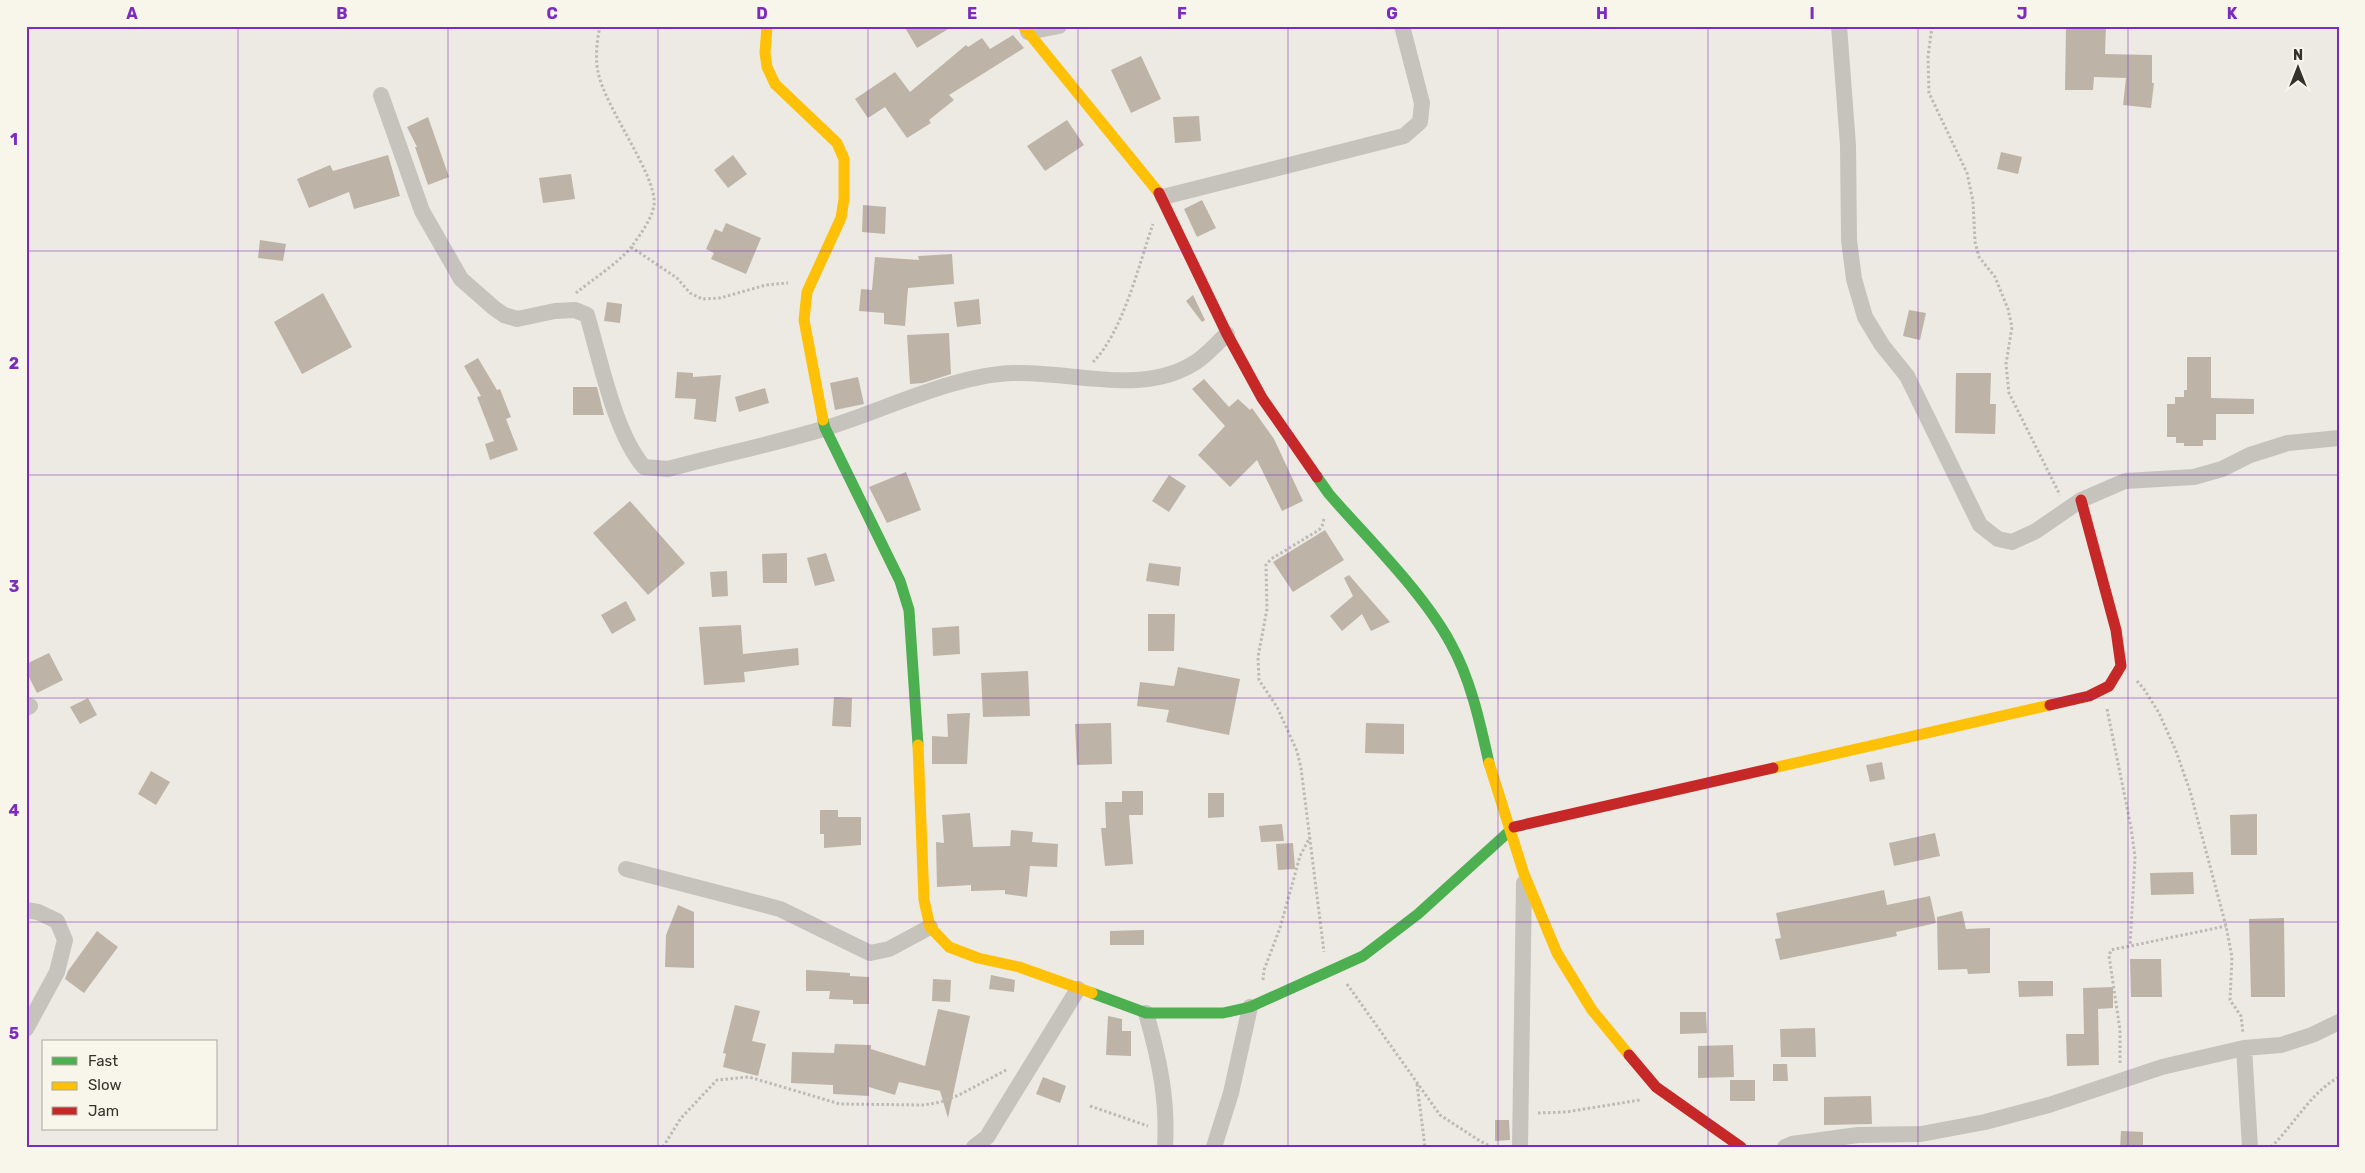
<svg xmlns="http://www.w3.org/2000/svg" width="2365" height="1173" viewBox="0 0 2365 1173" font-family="Rubik,sans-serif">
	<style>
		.building { fill: #bdb4a7 }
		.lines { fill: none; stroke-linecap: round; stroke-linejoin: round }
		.path { stroke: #bdbab4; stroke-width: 3; stroke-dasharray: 2.5 2.5; stroke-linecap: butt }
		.street { stroke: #c6c3bc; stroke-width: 16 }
		.fast { stroke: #4caf50; stroke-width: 11 }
		.slow { stroke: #ffc107; stroke-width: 11 }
		.jam { stroke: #c62828; stroke-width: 11 }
		.grid { fill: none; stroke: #7b2cbf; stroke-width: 1; stroke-opacity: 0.55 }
		.neatline { fill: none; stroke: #7b2cbf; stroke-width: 2 }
		.grid-label { font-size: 16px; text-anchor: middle; font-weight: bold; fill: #7b2cbf }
	</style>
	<rect width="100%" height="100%" fill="#eceae3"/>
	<!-- building -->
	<path class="building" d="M904 26H953L917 48Z
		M2066 26H2106L2105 54 2152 55V83H2154L2151 108 2123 105 2126 78 2094 77 2093 90H2065Z
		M1013 35 1024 48 949 95 954 100 929 120 931 123 907 138 885 107 868 118 855 99 895 72 910 92 966 45 968 47 982 38 990 49Z
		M1141 56 1161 99 1131 113 1111 70Z
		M1199 116 1201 141 1175 143 1173 117Z
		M428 117 449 177 428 185 415 147H417L407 127Z
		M1067 120 1084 145 1045 171 1027 146Z
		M2001 152 2022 157 2018 174 1997 169Z
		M388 155 400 196 354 209 349 192 309 208 297 179 330 165 333 171Z
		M733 155 747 174 728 188 714 170Z
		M571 174 575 199 543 203 539 178Z
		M1202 200 1216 228 1197 237 1184 209Z
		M863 205 886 207 885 234 862 232Z
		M726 223 761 238 746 274 711 259 714 253 706 249 715 229 722 232Z
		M260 240 286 244 283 261 258 258Z
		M952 254 954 284 908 288 905 326 884 324V313L859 311 861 289 872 290 875 257 919 260 918 256Z
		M323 293 352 347 302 374 274 322Z
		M1193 295 1205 320 1202 322 1186 301Z
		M979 299 981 324 957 327 954 302Z
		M607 302 622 304 620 323 604 321Z
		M1909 310 1926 313 1920 340 1903 336Z
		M949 333 951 374 923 383 910 384 907 335Z
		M2187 357H2211V398L2254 399V414H2216V440H2203V446H2184V443H2176V437H2167V404H2175V397H2184V390H2187Z
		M478 358 497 390 500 389 511 417 506 419 518 450 490 460 485 444 494 441 477 397 481 396 464 366Z
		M677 372 693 373V377L721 375 716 422 694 419 696 399 675 398Z
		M1956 373H1991L1990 404H1996L1995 434 1955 433Z
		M858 377 864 404 835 410 830 383Z
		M1204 379 1229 407 1238 399 1250 410 1252 408 1274 439 1303 501 1282 511 1257 460 1230 487 1198 455 1225 426 1192 389Z
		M573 387H597L604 415H573Z
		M765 388 769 403 739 412 735 397Z
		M906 472 921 510 887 523 869 487Z
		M1169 475 1186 486 1169 512 1152 501Z
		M630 501 685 563 648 595 593 533Z
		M1325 530 1344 560 1293 592 1273 562Z
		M787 553V583H763L762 554Z
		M826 553 835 581 815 586 807 558Z
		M1149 563 1181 567 1179 586 1146 581Z
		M727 571 728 596 712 597 710 572Z
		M1349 575 1390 622 1371 631 1362 614 1342 631 1330 616 1353 596 1344 578Z
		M626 601 636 620 612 634 601 615Z
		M1148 614H1175L1174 651H1148Z
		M741 625 743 654 798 648 799 665 744 672 745 682 704 685 699 627Z
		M959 626 960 654 933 656 932 628Z
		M49 653 63 680 37 693 26 671V664Z
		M1178 667 1240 679 1229 735 1166 722 1169 710 1137 706 1140 682 1174 686Z
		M1028 671 1030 716 983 717 981 673Z
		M834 697 852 698 851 727 832 726Z
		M88 698 97 715 80 724 70 707Z
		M970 713 967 764H932V736L948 737 947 714Z
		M1111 723 1112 764 1077 765 1075 724Z
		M1366 723 1404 724V754L1365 753Z
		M1882 762 1885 779 1870 782 1866 765Z
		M151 771 170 782 156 805 138 794Z
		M1122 791H1143V815H1129L1133 864 1105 866 1101 828H1106L1105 802H1122Z
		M1208 793H1224V817L1208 818Z
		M820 810H838V817H861V845L824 848V834H820Z
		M970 813 973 847 1010 846 1011 830 1033 832 1032 842 1058 844 1057 867 1030 866 1027 897 1005 894V890L971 891V885L937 887 936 842 944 843 942 815Z
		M2257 814V855H2231L2230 815Z
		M1282 824 1284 841 1261 842 1259 826Z
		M1935 833 1940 856 1894 866 1889 843Z
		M1293 843 1295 869 1278 870 1276 844Z
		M2193 872 2194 894 2151 895 2150 873Z
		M1884 890 1887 905 1930 896 1936 923 1896 932 1897 936 1780 960 1775 939 1781 938 1776 913Z
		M678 905 694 912V968L665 967 666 935Z
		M1962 911 1966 929 1990 928V973L1968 974 1967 969 1938 970 1937 917Z
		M2284 918 2285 997H2251L2249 919Z
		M1144 930V945H1110V931Z
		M97 931 118 947 84 993 65 979 68 971Z
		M2130 959H2161L2162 997H2131Z
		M806 970 850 973V976L869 977V1004H853V1000L829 999 830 991H806Z
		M991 975 1015 980 1014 992 989 989Z
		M933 979 951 980 950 1002 932 1001Z
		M2018 981H2053V996L2019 997Z
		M2113 987V1008L2098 1009 2099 1065 2067 1066 2066 1034H2084L2083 988Z
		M735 1005 760 1011 752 1041 766 1044 758 1076 723 1067 726 1054 723 1053Z
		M938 1009 970 1016 948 1118 940 1091 899 1082 895 1095 869 1087V1096L833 1094V1085L791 1083 792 1052 834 1053 835 1044 871 1045V1049L925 1066Z
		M1680 1012H1706L1707 1033 1680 1034Z
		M1108 1016 1122 1019V1031H1131V1056L1106 1055Z
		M1815 1028 1816 1057H1781L1780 1029Z
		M1733 1045 1734 1077 1698 1078V1046Z
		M1773 1064H1787L1788 1081H1773Z
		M1043 1077 1066 1086 1060 1103 1036 1094Z
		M1730 1080H1755V1101H1730Z
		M1871 1096 1872 1124 1824 1125V1097Z
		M1495 1120H1509L1510 1140 1495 1141Z
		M2121 1131 2143 1132V1147H2120Z"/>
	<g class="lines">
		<!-- path -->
		<path class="path" d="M1932 26 1928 57 1929 93 1967 173 1973 201 1975 242 1979 257 1995 277 2008 309 2012 327 2006 364 2009 393 2060 495
			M631 247 677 278 690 293 702 299 720 298 766 285 788 283
			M576 293C593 279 620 262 632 246 640 235 652 219 654 205 658 177 605 108 598 72 595 57 597 41 600 26
			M1093 362C1123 332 1139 264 1153 224
			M1324 519 1322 526 1319 530 1271 559 1266 565 1267 609 1258 657 1259 680 1277 707 1297 751 1301 768 1324 952
			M2137 681 2144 689 2159 713 2176 751 2190 791 2226 926 2232 957 2230 1000 2241 1016 2243 1033
			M2107 709 2131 827 2135 857 2130 946
			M1263 980 1264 970 1280 928 1300 856 1310 837
			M1347 984 1440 1115 1480 1141 1492 1147
			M2120 1063V1030L2109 956 2111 950 2226 926
			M1417 1084 1425 1147
			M1090 1106 1148 1126
			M1538 1113 1566 1112 1640 1100
			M663 1147 681 1118 717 1080 749 1077 840 1104 924 1105 941 1102 959 1095 1008 1069
			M2271 1147C2295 1124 2310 1093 2339 1077"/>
		<!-- street -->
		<path class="street" d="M1839 26 1848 145 1849 240 1854 279 1865 317 1882 345 1907 376 1980 525 1998 539 2012 542 2036 531 2081 500 2125 481 2194 477 2222 469 2250 455 2288 443 2339 438
			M1028 32 1059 26
			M381 95 422 211 461 279 494 308 504 315 517 319 555 311 575 310 587 315C600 359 615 434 644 467L668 469C720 455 774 444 826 428 882 411 956 374 1014 373 1074 371 1142 397 1196 362 1207 355 1217 343 1227 334
			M1163 197 1404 136 1420 122 1422 103 1402 26
			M26 708 30 706
			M626 869 780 909 870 953 889 949 930 927
			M26 910 38 912 57 921 65 940 57 972 26 1029
			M1146 1013C1159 1058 1168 1099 1165 1147
			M2244 1048 2250 1147
			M974 1147 987 1137 1078 989
			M1214 1147 1231 1093 1250 1007
			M1520 1147 1524 883
			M1785 1147 1792 1144 1858 1135 1921 1134 1985 1122 2049 1105 2162 1067 2244 1048 2281 1045 2312 1035 2339 1022"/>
		<!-- fast -->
		<path class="fast" d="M823 420 825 428 900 581 909 610 918 745
			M1317 477 1329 494C1368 539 1423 592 1451 644 1471 680 1480 723 1489 763
			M1092 993 1146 1013H1223L1250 1007 1363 956 1418 914 1514 827"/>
		<!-- slow -->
		<path class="slow" d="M767 26 765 53 767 67 775 84 837 143 844 159V199L841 218 807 292 804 320 823 420
			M1023 26 1159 193
			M918 745 924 900 930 927 949 947 978 958 1019 967 1092 993
			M1489 763 1524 874 1557 953 1592 1010 1629 1055
			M1773 768 2050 705"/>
		<!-- jam -->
		<path class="jam" d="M1159 193 1227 334 1262 398 1317 477
			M2050 705 2089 696 2109 686 2121 666 2116 630 2081 500
			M1514 827 1773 768
			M1629 1055 1656 1087 1741 1147"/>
	</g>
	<!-- grid -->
	<path class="grid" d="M238 26V1147M448 26V1147M658 26V1147M868 26V1147M1078 26V1147M1288 26V1147M1498 26V1147M1708 26V1147M1918 26V1147M2128 26V1147M26 251H2339M26 475H2339M26 698H2339M26 922H2339"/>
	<!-- border -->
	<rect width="2365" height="1173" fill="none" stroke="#f8f5eb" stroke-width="55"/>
	<!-- legend -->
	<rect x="42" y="1040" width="175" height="90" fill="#f8f5eb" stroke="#aaa79e"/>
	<rect x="52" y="1057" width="25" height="8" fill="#4caf50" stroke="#aaa79e"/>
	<text x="88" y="1066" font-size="15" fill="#36312a">Fast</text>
	<rect x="52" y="1082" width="25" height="8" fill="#ffc107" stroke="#aaa79e"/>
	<text x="88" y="1090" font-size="15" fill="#36312a">Slow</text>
	<rect x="52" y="1107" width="25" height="8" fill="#c62828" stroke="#aaa79e"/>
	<text x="88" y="1116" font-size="15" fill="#36312a">Jam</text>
	<!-- north arrow -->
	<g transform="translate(2298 68)" stroke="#f8f5eb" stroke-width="4" paint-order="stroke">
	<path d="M0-4L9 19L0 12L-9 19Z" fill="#36312a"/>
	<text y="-8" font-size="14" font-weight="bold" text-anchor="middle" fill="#36312a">N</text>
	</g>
	<rect x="28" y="28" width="2310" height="1118" class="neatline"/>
	<g class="grid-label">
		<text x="132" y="19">A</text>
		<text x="342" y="19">B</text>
		<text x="552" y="19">C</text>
		<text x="762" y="19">D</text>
		<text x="972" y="19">E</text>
		<text x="1182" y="19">F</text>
		<text x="1392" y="19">G</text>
		<text x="1602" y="19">H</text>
		<text x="1812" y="19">I</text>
		<text x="2022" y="19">J</text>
		<text x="2232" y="19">K</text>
		<text x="14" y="145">1</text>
		<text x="14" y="369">2</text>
		<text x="14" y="592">3</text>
		<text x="14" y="816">4</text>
		<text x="14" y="1039">5</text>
	</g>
</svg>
